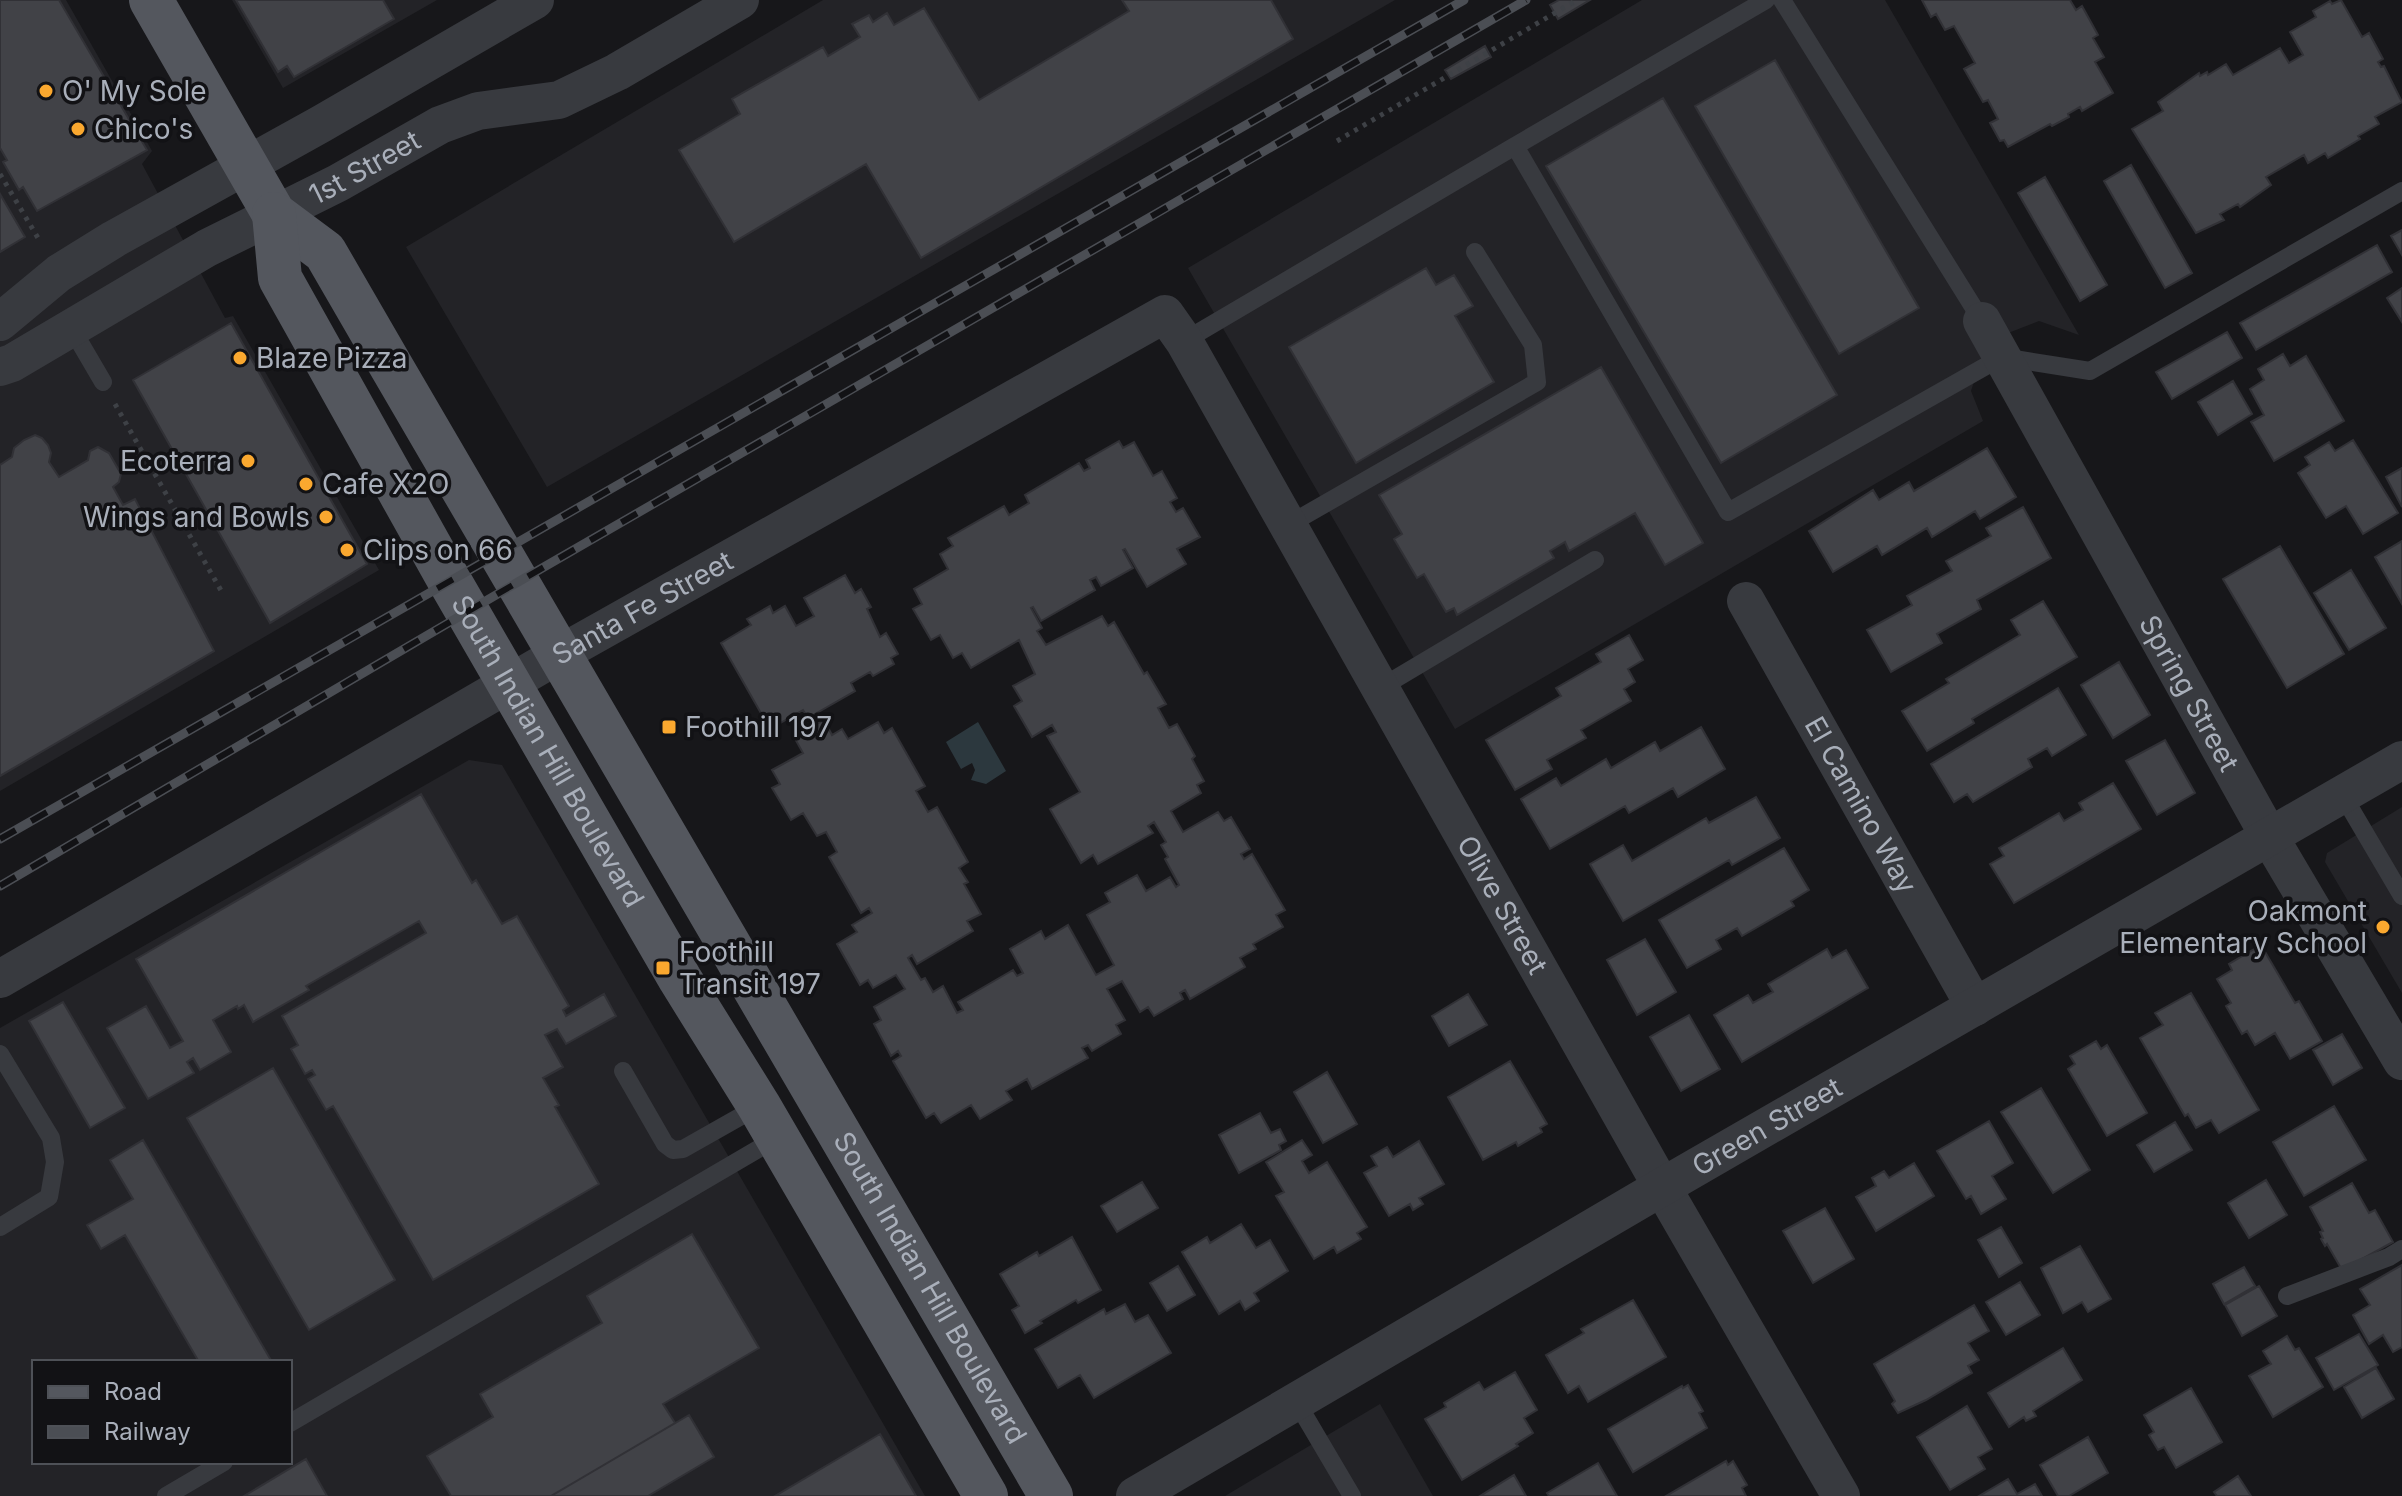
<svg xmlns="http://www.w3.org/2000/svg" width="2402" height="1496" viewBox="0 0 2402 1496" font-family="Inter,sans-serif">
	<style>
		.built { fill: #232327; fill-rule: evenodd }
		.water { fill: #2c383e }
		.building { fill: #414247; stroke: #313136; stroke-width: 2 }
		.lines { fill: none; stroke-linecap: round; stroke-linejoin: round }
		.path { stroke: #3e4146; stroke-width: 5; stroke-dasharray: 4 6; stroke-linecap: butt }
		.service { stroke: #383a3f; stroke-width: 18 }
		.minor { stroke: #383a3f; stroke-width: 38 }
		.primary { stroke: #54575e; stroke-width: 44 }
		.rail-casing { stroke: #4b4e54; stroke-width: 9 }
		.rail { stroke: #121215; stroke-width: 6; stroke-dasharray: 18; stroke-linecap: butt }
		.poi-dot { fill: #faa82f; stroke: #121215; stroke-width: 3 }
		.labels { text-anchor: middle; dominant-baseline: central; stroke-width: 7; stroke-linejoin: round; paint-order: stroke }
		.poi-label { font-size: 28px; fill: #a9afba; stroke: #121215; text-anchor: start }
		.street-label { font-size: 28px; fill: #a9afba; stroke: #121215 }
	</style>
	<rect width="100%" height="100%" fill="#17171a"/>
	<!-- built -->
	<path class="built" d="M0 0H66L152 151 142 164 225 318 233 316 379 570 0 791Z
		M232 0H437L283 88Z
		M823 0H1395L547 487 406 247Z
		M1642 0H1885L2079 335 2039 321 2003 335 1981 360 1971 391 1983 421 1455 729 1188 268Z
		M469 760 502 765 925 1496H0V1028ZM34 1362H290V1462H34Z
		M2402 807V993L2325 862 2327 853Z
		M1380 1404 1433 1496H1225Z"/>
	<!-- water -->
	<path class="water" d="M978 722 1006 771 986 784 971 780 975 770 972 763 961 769 946 742Z"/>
	<!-- building -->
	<path class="building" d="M0 0H59L147 150 37 211 23 187 19 190 3 162 7 160 0 148Z
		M236 0H383L394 19 294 77 287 66 278 72Z
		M1122 0H1271L1293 39 921 258 866 164 734 242 679 150 740 114 732 99 823 47 828 56 860 37 852 24 869 15 873 22 887 13 894 25 924 8 979 100 1129 11Z
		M1559 0H1590L1558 19 1550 5Z
		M1922 0H2070L2076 10 2082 6 2098 35 2093 38 2104 57 2095 62 2113 93 2082 111 2080 107 2068 114 2069 117 2052 126 2050 124 2008 147 2004 140 2000 141 1990 123 1998 119 1988 100 1983 102 1964 69 1975 63 1954 26 1945 30 1936 14 1931 17Z
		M2341 0 2362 37 2369 33 2383 59 2378 62 2381 67 2384 66 2402 102 2375 117 2379 124 2358 136 2360 139 2328 158 2325 153 2308 163 2304 155 2266 177 2271 185 2240 207 2238 204 2220 214 2224 220 2196 233 2132 129 2163 111 2158 102 2199 73 2200 76 2207 72 2208 75 2226 64 2233 75 2280 48 2289 63 2303 55 2290 32 2316 17 2313 11 2330 1 2332 4Z
		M1485 46 1491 57 1451 79 1445 70Z
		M1775 60 1919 308 1839 354 1695 106Z
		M1663 98 1837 395 1721 463 1546 166Z
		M2131 165 2192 273 2165 288 2104 181Z
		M2045 177 2107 285 2080 301 2018 193Z
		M0 194 25 237 0 252Z
		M2402 230V255L2391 236Z
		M2377 245 2392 272 2256 350 2240 323Z
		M1426 268 1436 285 1454 275 1473 306 1455 316 1494 382 1356 463 1289 347Z
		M2402 288V322L2387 298Z
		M231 323 367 564 270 623 133 380Z
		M2227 332 2242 358 2172 399 2156 372Z
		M2283 354 2290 366 2306 356 2344 421 2274 461 2251 422 2264 415 2250 389 2264 380 2258 369Z
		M1601 367 1703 543 1665 565 1635 513 1569 551 1565 542 1550 551 1554 558 1457 615 1454 608 1446 612 1424 574 1417 578 1394 539 1402 534 1379 495Z
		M2233 381 2252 414 2218 435 2198 402Z
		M35 435 42 438 48 445 51 453 49 462 59 477 88 460 90 451 98 447 109 453 121 474 119 482 113 487 123 505 135 499 214 651 0 776V465L12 457 14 448 24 440Z
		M2353 440 2398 513 2363 534 2346 506 2326 518 2298 473 2310 465 2305 457 2329 442 2335 451Z
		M1119 441 1123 448 1134 442 1153 476 1162 471 1177 498 1170 502 1176 512 1183 508 1200 537 1177 549 1186 564 1147 587 1125 549 1123 550 1133 568 1101 586 1096 577 1090 580 1095 590 1041 621 1033 607 1031 608 1042 628 1037 631 1046 645 1102 616 1108 626 1114 622 1144 674 1147 672 1166 704 1158 708 1169 728 1177 724 1195 756 1192 759 1204 781 1197 785 1201 793 1171 811 1183 832 1218 812 1224 821 1231 817 1250 849 1241 854 1244 859 1252 854 1285 910 1276 915 1283 927 1253 944 1256 949 1240 958 1245 967 1190 999 1185 990 1180 993 1183 999 1154 1016 1148 1007 1140 1012 1122 981 1107 989 1125 1020 1116 1025 1121 1034 1092 1051 1088 1045 1082 1048 1088 1058 1032 1089 1027 1079 1006 1091 1012 1100 980 1119 971 1105 941 1123 934 1113 926 1118 893 1061 901 1056 898 1051 891 1056 874 1024 881 1020 874 1007 905 989 896 975 873 988 868 980 860 985 837 944 857 932 852 925 872 913 869 908 861 913 829 857 837 852 826 832 817 836 803 813 791 820 772 788 780 784 772 770 803 753 794 737 824 720 832 735 842 729 848 739 878 722 884 733 892 728 925 786 916 791 928 812 937 807 968 862 959 868 968 882 964 884 981 914 967 921 973 931 917 964 912 955 908 958 921 980 925 978 933 992 943 986 957 1013 963 1010 958 1002 1013 970 1017 976 1023 973 1010 949 1041 931 1045 939 1068 925 1096 975 1114 965 1087 915 1110 902 1105 893 1137 875 1146 891 1170 877 1176 887 1179 885 1165 859 1168 857 1161 845 1166 842 1154 822 1148 826 1153 833 1098 864 1093 855 1081 863 1050 809 1080 792 1047 736 1056 732 1052 725 1032 737 1014 706 1022 701 1013 686 1035 674 1019 640 971 668 962 653 953 658 940 635 931 640 913 609 922 604 914 589 948 569 940 554 953 546 948 538 1004 506 1009 515 1029 503 1025 495 1079 463 1084 471 1090 468 1086 460Z
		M1987 448 2016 497 1980 519 1975 511 1932 537 1927 528 1882 555 1877 546 1833 572 1809 531 1873 490 1879 500 1909 482 1914 491Z
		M2402 468V507L2386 477Z
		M2023 507 2051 558 1977 600 1981 609 1937 634 1942 643 1891 672 1867 630 1912 605 1907 596 1952 571 1946 561 1991 536 1986 528Z
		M2402 541V604L2375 557Z
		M2280 546 2344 654 2287 688 2223 579Z
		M2351 570 2386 628 2349 650 2314 593Z
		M845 575 855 593 861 589 871 607 867 609 880 637 886 633 898 654 891 658 894 664 873 676 870 672 851 683 855 691 808 718 803 710 770 729 721 643 751 625 747 619 770 606 773 613 785 606 796 626 814 616 804 598Z
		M2043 601 2077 657 1972 719 1974 723 1927 751 1902 711 1949 683 1946 679 2020 635 2011 620Z
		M1629 635 1643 660 1628 669 1635 682 1624 689 1631 701 1581 730 1586 738 1547 760 1552 769 1515 790 1486 740 1561 696 1556 688 1601 662 1596 654Z
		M2119 662 2150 715 2113 738 2081 685Z
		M2058 688 2086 735 2052 756 2047 748 2028 759 2032 767 1973 802 1967 794 1954 802 1931 764Z
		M1701 727 1725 769 1678 797 1673 788 1629 813 1625 806 1550 849 1521 799 1556 778 1561 786 1606 759 1611 768 1655 742 1660 751Z
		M2165 740 2195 793 2157 815 2126 761Z
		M2113 783 2141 829 2014 903 1990 864 2004 856 1999 848 2059 813 2064 821 2083 810 2079 803Z
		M421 794 472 883 476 880 502 924 517 916 569 1006 563 1010 566 1016 604 994 616 1016 566 1044 557 1029 545 1035 563 1067 543 1078 559 1105 555 1107 599 1184 433 1280 333 1106 326 1110 308 1079 315 1075 312 1070 305 1074 291 1049 298 1045 282 1016 426 933 419 921 306 986 309 990 253 1022 244 1005 238 1009 237 1006 213 1020 231 1052 200 1070 193 1058 187 1062 194 1073 148 1099 107 1028 146 1006 170 1048 183 1041 136 959Z
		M1756 797 1780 838 1732 865 1729 860 1623 921 1590 864 1623 845 1632 861 1706 818 1709 823Z
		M1784 848 1809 890 1791 901 1794 906 1742 936 1737 928 1716 940 1721 949 1687 968 1659 920Z
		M1645 939 1676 992 1637 1015 1607 960Z
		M2261 945 2295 1003 2299 1001 2322 1041 2290 1059 2275 1033 2255 1045 2247 1031 2242 1034 2226 1006 2231 1003 2217 979 2232 970 2229 964Z
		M1827 949 1832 958 1846 950 1868 988 1742 1062 1714 1015 1748 995 1753 1003 1773 992 1768 984Z
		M2191 993 2259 1110 2219 1133 2211 1120 2196 1128 2188 1114 2185 1116 2140 1038 2163 1025 2155 1013Z
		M1468 994 1487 1025 1449 1046 1432 1016Z
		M63 1002 125 1108 90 1128 29 1021Z
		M1689 1015 1720 1069 1681 1091 1650 1037Z
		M2342 1034 2362 1068 2333 1085 2313 1050Z
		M2096 1041 2101 1049 2107 1045 2147 1113 2107 1136 2068 1069 2075 1064 2070 1056Z
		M1510 1061 1547 1124 1540 1128 1542 1132 1518 1146 1516 1142 1483 1160 1448 1097Z
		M273 1068 395 1280 309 1330 187 1118Z
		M1327 1072 1357 1124 1323 1143 1294 1092Z
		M2041 1088 2090 1170 2053 1193 2001 1112Z
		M2334 1106 2366 1160 2304 1196 2273 1142Z
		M1260 1113 1271 1133 1280 1129 1286 1141 1279 1145 1281 1150 1239 1173 1219 1135Z
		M1989 1121 2013 1163 1992 1176 2006 1199 1981 1214 1971 1196 1966 1199 1937 1151Z
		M2175 1122 2192 1150 2154 1172 2137 1145Z
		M143 1140 272 1362H199L125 1235 101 1249 87 1225 133 1199 110 1160Z
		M1302 1140 1312 1155 1302 1161 1309 1173 1327 1162 1367 1227 1357 1233 1361 1239 1337 1253 1334 1247 1314 1259 1276 1196 1284 1192 1266 1162Z
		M1419 1141 1444 1184 1419 1198 1423 1204 1413 1210 1410 1204 1389 1216 1364 1173 1377 1166 1371 1156 1387 1147 1393 1157Z
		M1914 1163 1934 1196 1876 1231 1856 1197 1876 1186 1872 1178 1884 1171 1889 1178Z
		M2266 1180 2287 1215 2249 1238 2228 1203Z
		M1142 1182 1158 1208 1117 1232 1101 1206Z
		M2352 1183 2369 1213 2375 1210 2393 1242 2342 1270 2327 1244 2325 1246 2321 1239 2323 1238 2320 1232 2323 1231 2310 1207Z
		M1825 1208 1854 1259 1813 1283 1783 1231Z
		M1241 1224 1256 1248 1270 1240 1288 1271 1254 1293 1259 1301 1245 1310 1240 1301 1219 1314 1182 1252 1207 1237 1210 1243Z
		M2001 1227 2022 1263 1999 1277 1978 1240Z
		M692 1234 759 1348 663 1404 675 1423 551 1496H451L427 1456 493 1417 480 1394 602 1323 587 1296Z
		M1072 1237 1101 1290 1078 1303 1076 1300 1040 1321 1042 1323 1025 1333 1012 1310 1019 1306 1000 1274 1037 1252 1039 1256Z
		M2080 1246 2111 1299 2088 1312 2082 1302 2063 1313 2041 1268Z
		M2402 1265V1347L2393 1352 2383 1335 2369 1344 2353 1315 2370 1305 2360 1289Z
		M1178 1266 1195 1295 1167 1311 1150 1283Z
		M2244 1267 2255 1286 2224 1304 2213 1284Z
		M2020 1282 2040 1315 2006 1335 1986 1302Z
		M2259 1286 2277 1316 2242 1336 2225 1305Z
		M1633 1300 1666 1357 1588 1402 1579 1386 1568 1393 1546 1355 1584 1333 1581 1329Z
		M1125 1304 1135 1322 1148 1315 1171 1353 1094 1398 1080 1375 1058 1388 1035 1349 1104 1309 1106 1314Z
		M1974 1305 1989 1331 1968 1343 1979 1360 1968 1366 1972 1373 1926 1400 1898 1413 1892 1404 1895 1401 1874 1364Z
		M2359 1334 2378 1365 2334 1390 2316 1358Z
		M2287 1336 2295 1350 2299 1348 2323 1387 2273 1417 2249 1376 2271 1364 2263 1351Z
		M2063 1348 2082 1380 2033 1411 2036 1416 2026 1421 2024 1417 2009 1427 1988 1393Z
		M2376 1368 2394 1399 2362 1418 2344 1387Z
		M1515 1372 1537 1410 1524 1418 1533 1433 1516 1444 1518 1446 1462 1480 1425 1419 1446 1407 1444 1403 1479 1382 1484 1390Z
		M1688 1385 1703 1411 1699 1413 1707 1428 1633 1472 1608 1429 1682 1386 1683 1388Z
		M2191 1388 2222 1442 2176 1468 2164 1447 2158 1450 2149 1435 2154 1432 2144 1415Z
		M1967 1406 1992 1449 1978 1457 1985 1469 1950 1490 1917 1437Z
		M689 1415 714 1457 648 1496H551Z
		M880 1434 916 1496H775Z
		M2088 1437 2108 1473 2069 1496H2058L2040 1465Z
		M306 1459 327 1496H244Z
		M1726 1461 1728 1465 1733 1461 1747 1485 1742 1488 1746 1496H1666Z
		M1598 1463 1617 1496H1549L1547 1493Z
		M1514 1475 1526 1496H1480Z
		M2238 1476 2251 1496H2217L2214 1492Z
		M2008 1479 2017 1494 2035 1484 2042 1496H1979Z"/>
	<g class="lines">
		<!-- path -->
		<path class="path" d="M1337 141 1577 0
			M0 174 38 238
			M115 404 223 594"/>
		<!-- service -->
		<path class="service" d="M1766 0 1515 146 1728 512 2002 357 2090 371 2402 191
			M1782 0 1982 321
			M72 329 103 382
			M1184 341 1515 146
			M1288 525 1537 382 1533 345 1475 252
			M1380 688 1595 560
			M2342 794 2402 896
			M0 1054 51 1138 55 1162 49 1197 0 1227
			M623 1071 665 1144 673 1150 683 1149 759 1106
			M2287 1296 2389 1257 2402 1249
			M1296 1401 1352 1496
			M290 1423 777 1138
			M166 1496 224 1462"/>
		<!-- minor -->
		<g class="minor">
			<path id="s1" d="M1982 321 2270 838 2402 1061"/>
			<path d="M0 322 59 273 114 239 321 124 535 0"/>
			<path id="s2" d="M0 367 12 363 207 248 338 183 440 125 478 111 559 100 617 72 740 0"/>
			<path id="s3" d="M1746 601 1975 1007"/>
			<path id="s4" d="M0 979 560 654 1165 314 1184 341 1662 1187 1841 1496"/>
			<path id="s5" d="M1135 1496 1662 1187 2402 760"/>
		</g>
		<!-- primary -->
		<g class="primary">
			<path id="s6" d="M151 0 274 214 325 252C565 668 812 1080 1051 1496"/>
			<path id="s7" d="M274 214 280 278 449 580 680 979 759 1106 986 1496"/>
		</g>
		<defs>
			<path id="rail" d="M0 839 1464 0
				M0 886 518 582 1526 0"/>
		</defs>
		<!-- rail casing -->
		<use href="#rail" class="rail-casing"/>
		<!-- rail -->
		<use href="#rail" class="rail"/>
	</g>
	<!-- markers -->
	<g class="poi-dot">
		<circle cx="46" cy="91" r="8"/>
		<circle cx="78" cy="129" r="8"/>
		<circle cx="240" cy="358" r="8"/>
		<circle cx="248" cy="461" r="8"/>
		<circle cx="306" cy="484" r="8"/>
		<circle cx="326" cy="517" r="8"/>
		<circle cx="347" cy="550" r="8"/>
		<rect x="661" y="719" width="16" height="16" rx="4"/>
		<circle cx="2383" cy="927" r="8"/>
		<rect x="655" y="960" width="16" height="16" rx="4"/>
	</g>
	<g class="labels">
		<!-- poi labels -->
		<g class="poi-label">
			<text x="62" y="91">O' My Sole</text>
			<text x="94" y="129">Chico's</text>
			<text x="256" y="358">Blaze Pizza</text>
			<text x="232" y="461" text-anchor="end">Ecoterra</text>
			<text x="322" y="484">Cafe X2O</text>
			<text x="310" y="517" text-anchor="end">Wings and Bowls</text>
			<text x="363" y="550">Clips on 66</text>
			<text x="685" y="727">Foothill 197</text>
			<text x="2367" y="911" text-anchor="end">Oakmont<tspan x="2367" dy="32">Elementary School</tspan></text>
			<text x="679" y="952">Foothill<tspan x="679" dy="32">Transit 197</tspan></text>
		</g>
		<!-- street labels -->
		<g class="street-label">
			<text stroke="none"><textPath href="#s2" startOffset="416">1st Street</textPath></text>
			<text stroke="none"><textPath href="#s4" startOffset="742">Santa Fe Street</textPath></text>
			<text stroke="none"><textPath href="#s1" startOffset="426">Spring Street</textPath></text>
			<text stroke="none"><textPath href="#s7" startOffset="608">South Indian Hill Boulevard</textPath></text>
			<text stroke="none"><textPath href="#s3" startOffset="234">El Camino Way</textPath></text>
			<text stroke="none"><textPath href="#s4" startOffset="2022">Olive Street</textPath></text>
			<text stroke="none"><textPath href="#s5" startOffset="732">Green Street</textPath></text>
			<text stroke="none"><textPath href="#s6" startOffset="1510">South Indian Hill Boulevard</textPath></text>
		</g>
	</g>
	<!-- legend -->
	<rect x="32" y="1360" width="260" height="104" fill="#121215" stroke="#4e5157" stroke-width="2"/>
	<rect x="48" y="1386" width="40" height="12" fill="#54575e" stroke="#4e5157" stroke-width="2"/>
	<text x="104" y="1400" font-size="24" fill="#a9afba">Road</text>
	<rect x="48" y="1426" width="40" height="12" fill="#4b4e54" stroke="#4e5157" stroke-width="2"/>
	<text x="104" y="1440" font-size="24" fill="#a9afba">Railway</text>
</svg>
